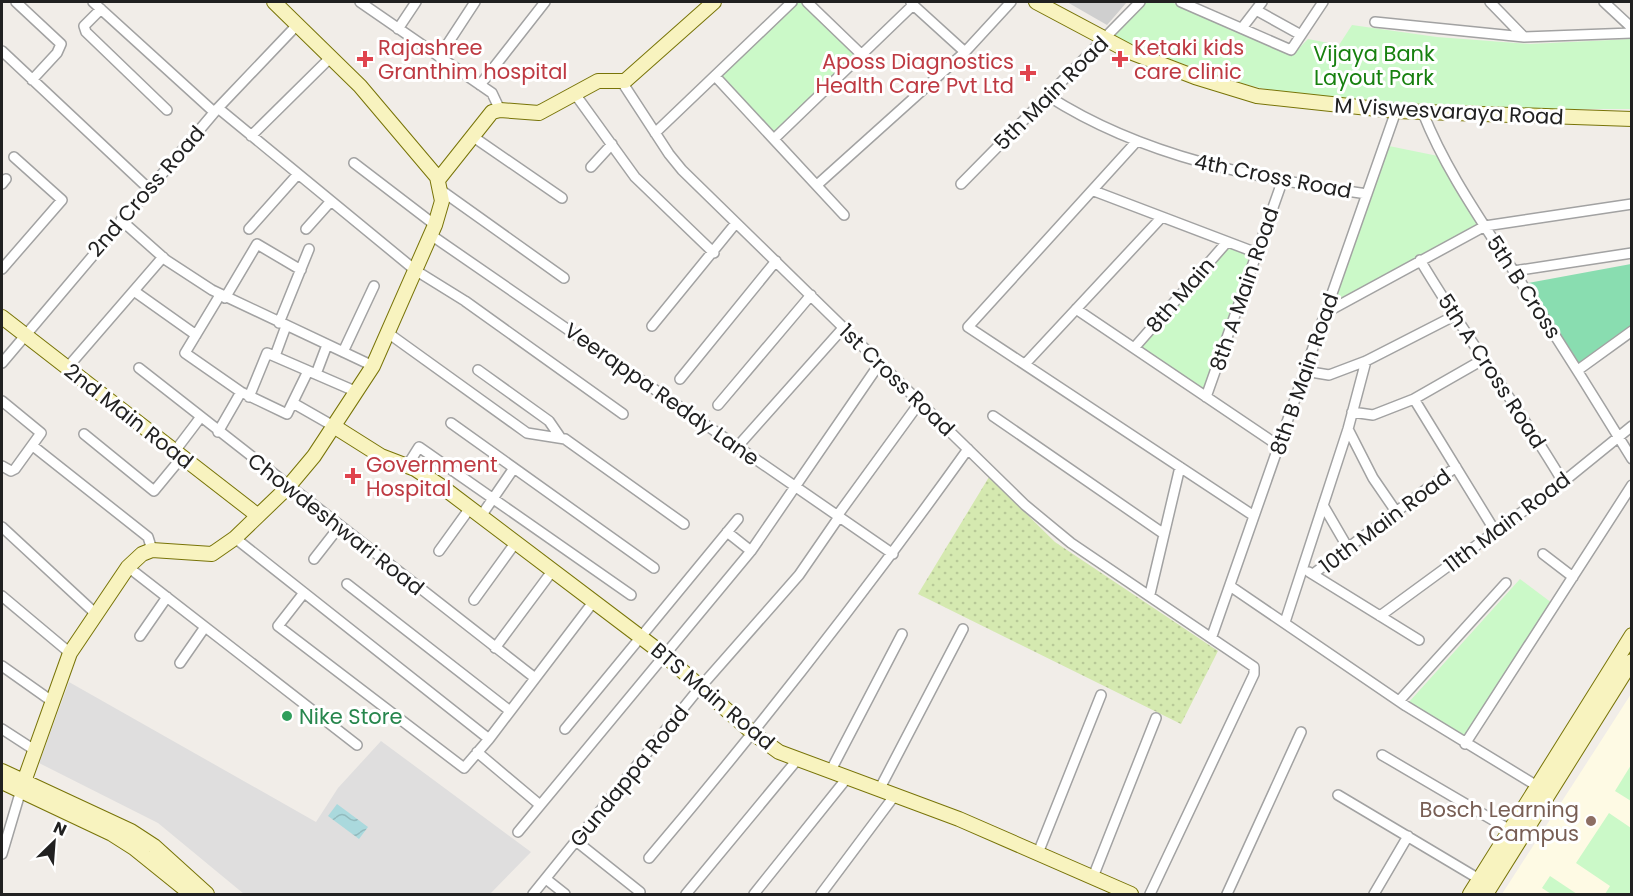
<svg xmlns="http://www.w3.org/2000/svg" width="1633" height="896" viewBox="0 0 1633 896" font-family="Poppins,sans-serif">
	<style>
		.residential { fill: #dfdede }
		.education { fill: #fefae4 }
		.religious { fill: #cfcfcf }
		.grass { fill: url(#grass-dots) }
		.park { fill: #cbf9c8 }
		.pitch { fill: #89ddb0 }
		.water { fill: url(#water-waves) }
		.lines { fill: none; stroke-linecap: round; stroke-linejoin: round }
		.street-casing { stroke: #a2a2a2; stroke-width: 12 }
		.secondary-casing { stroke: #787408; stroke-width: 16 }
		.street { stroke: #fff; stroke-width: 9 }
		.secondary { stroke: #f8f3bf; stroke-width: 14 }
		.health-dot { fill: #e0444e; stroke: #fff; stroke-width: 2 }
		.leisure-dot { fill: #2e9e5b; stroke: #fff; stroke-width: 2 }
		.education-dot { fill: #8d6e63; stroke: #fff; stroke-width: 2 }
		.labels { text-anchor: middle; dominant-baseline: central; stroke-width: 6; stroke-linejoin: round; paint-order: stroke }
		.health-label { font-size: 21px; fill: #be3a42; stroke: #fff; text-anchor: start }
		.park-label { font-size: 21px; fill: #17800f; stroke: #fff }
		.street-label { font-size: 21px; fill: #212121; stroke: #fff }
		.leisure-label { font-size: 21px; fill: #27864d; stroke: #fff; text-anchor: start }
		.education-label { font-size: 21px; fill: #785e54; stroke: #fff; text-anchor: end }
	</style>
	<defs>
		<pattern id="grass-dots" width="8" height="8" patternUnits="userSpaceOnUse" patternTransform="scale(1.5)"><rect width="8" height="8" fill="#d5e9b0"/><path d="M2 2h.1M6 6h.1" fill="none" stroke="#b7c897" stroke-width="1.8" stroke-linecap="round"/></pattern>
		<pattern id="water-waves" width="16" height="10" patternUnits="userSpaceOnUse" patternTransform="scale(1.5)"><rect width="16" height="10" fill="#aad9dd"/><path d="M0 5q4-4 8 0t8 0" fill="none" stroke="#92babd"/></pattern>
	</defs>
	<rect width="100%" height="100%" fill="#f1ede8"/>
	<!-- residential -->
	<path class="residential" d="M69 682 316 822 338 788 381 741 531 852 490 894H244L158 823 39 763Z"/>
	<!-- education -->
	<path class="education" d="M1631 694V894H1502L1597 747Z"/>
	<!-- religious -->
	<path class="religious" d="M1067 2H1127L1107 25Z"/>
	<!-- grass -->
	<path class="grass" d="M989 477 1055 542 1218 651 1181 724 918 594Z"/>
	<!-- park -->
	<path class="park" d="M792 2H807L862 55 774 139 715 76Z
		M1145 2H1171L1293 54 1308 39 1339 45 1352 25 1437 37 1530 44 1631 39V109C1520 109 1406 112 1295 95 1232 85 1172 59 1112 38Z
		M1384 145 1443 157 1485 226 1325 313Z
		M1227 242 1257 253 1206 397 1134 348Z
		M1520 579 1552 603 1468 740 1409 702Z
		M1631 765V801L1615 791Z
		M1609 813 1631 828V894H1605L1610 886 1576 863Z
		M1550 876 1577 894H1551L1542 888Z"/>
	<!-- pitch -->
	<path class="pitch" d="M1631 264V331L1578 370 1522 284Z"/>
	<!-- water -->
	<path class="water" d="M337 804 368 827 359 839 328 816Z"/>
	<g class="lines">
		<defs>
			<path id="street" d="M16 2 61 44 57 53 32 80
				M93 2 214 112
				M360 2 492 93 500 110
				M807 2 862 55
				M1181 2 1291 50 1323 2
				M1490 2 1524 37 1632 33
				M1604 2 1632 28
				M911 3 965 52
				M101 9 84 26 86 32 167 110
				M1256 10 1301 35
				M1375 22 1524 37
				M1242 28 1262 2
				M398 29 416 2
				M2 51 148 188
				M439 57 475 2
				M715 76 844 215
				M622 82 669 154 682 170 1025 505 1071 543 1254 667V674L1150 894
				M480 85 545 2
				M575 94 635 177 714 253
				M1048 96C1145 158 1255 178 1367 194
				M218 108 415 270 465 301 623 414
				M1423 113C1445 169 1481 220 1513 270 1554 333 1593 395 1632 459
				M655 133 792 2
				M251 136 331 57
				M472 136 562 198
				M774 139 913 5
				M1137 141 968 327 1254 516
				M354 163 435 225
				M591 167 612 144
				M2 184 6 179
				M961 184 1140 2
				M817 185 965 52 1011 2
				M442 191 564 278
				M1094 191 1257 253
				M121 220 166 260 212 290 373 366
				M249 229 298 174
				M306 229 331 201
				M431 235 893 554
				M1420 260C1465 336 1518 406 1563 482
				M2 269 62 200 14 157
				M1514 271 1632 253
				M134 291 196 335
				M220 295 185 353 241 392 287 414 308 371
				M225 298 257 244 301 270
				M1076 309 1279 446
				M1325 313 1485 226 1632 204
				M279 323 309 249
				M652 326 736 223
				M388 333 527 433 565 439 684 524
				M1134 348 1227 242
				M343 352 374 286
				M275 356 286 326
				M2 363 218 108 298 24
				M1025 364 1161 218
				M67 368 163 257
				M139 368 535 678
				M478 370 549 421 560 437
				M1578 370 1632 331
				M1305 371 1329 375 1366 361 1454 316
				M316 374 327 345
				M680 379 776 261
				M249 397 267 353 357 392
				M1206 397 1282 182
				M1414 399 1495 531
				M2 401 41 433 15 469 11 471 2 466
				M293 403 335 427
				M718 405 811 295
				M1352 412 1373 415 1414 399 1484 359
				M993 416 1164 534
				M451 423 654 568
				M1348 429 1373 478 1397 513
				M218 432 241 392
				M84 434 154 491 182 457
				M33 446 148 537 152 550
				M738 446 844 327
				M175 451 200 418
				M407 466 419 447 631 595
				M1323 505 1348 548
				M481 516 514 468
				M837 516 920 402
				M2 527 96 614
				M727 532 751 551
				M235 538 489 739 594 601
				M439 551 470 508
				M1543 554 1573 577
				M314 559 339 527
				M128 567 357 745
				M1309 572 1419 640
				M1313 574 1456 467
				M347 584 510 711
				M1230 586 1406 706 1542 789
				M303 594 278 626 464 768 489 739
				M1150 594 1180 467
				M2 596 70 653
				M474 600 516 542
				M1380 616 1563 482 1632 426
				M1285 622 1348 429 1366 361
				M140 636 167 597
				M1212 636 1396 111
				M495 648 553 570
				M180 663 205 627
				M2 666 53 702
				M1399 701 1506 583
				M2 729 36 751
				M565 729 738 519
				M1465 744 1632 485
				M477 752 540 805
				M1382 755 1510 830
				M830 772 902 634
				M879 790 963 629
				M1338 795 1479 879
				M518 832 751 551 880 363
				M576 841 640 892
				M1038 853 1101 695
				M2 854 21 790
				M649 858C761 726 867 590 968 449
				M1093 877 1156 718
				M546 879 565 894
				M533 894 697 691 799 575 839 517
				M686 894 797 760
				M754 894 847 778
				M821 894 895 795
				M1227 894 1301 732
				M1374 894 1408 836"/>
			<path id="secondary" d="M1036 2 1130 52 1195 77 1257 96 1396 111 1632 119
				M438 180 492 112 500 110 539 113 598 81H625L714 2
				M2 317 257 515
				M335 427 381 456 415 469 441 486 663 654 754 734 779 752 959 819 1131 894
				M2 771 131 831 154 846 207 894
				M2 782 112 834 134 848 191 894
				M21 790 70 653 128 567 142 554 152 550 212 554 235 538 288 487 314 456 373 366 435 225 442 201 437 177 360 86 274 2
				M1470 894 1632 635
				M1486 894 1632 661"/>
		</defs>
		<!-- street casing -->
		<use href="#street" class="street-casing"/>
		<!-- secondary casing -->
		<use href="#secondary" class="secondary-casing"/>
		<!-- street -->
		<use href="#street" class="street"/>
		<!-- secondary -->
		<use href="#secondary" class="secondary"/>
	</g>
	<!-- markers -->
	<g class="health-dot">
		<path d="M362 50h6v6h6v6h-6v6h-6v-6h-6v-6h6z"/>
		<path d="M1117 50h6v6h6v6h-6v6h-6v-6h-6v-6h6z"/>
		<path d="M1025 64h6v6h6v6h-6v6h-6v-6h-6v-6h6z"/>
		<path d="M350 467h6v6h6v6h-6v6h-6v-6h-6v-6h6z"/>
	</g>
	<circle class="leisure-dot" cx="287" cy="716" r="6"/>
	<circle class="education-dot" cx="1591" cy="821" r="6"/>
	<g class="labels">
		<!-- health labels -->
		<g class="health-label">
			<text x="378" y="47">Rajashree<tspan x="378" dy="24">Granthim hospital</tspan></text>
			<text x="1134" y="47">Ketaki kids<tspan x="1134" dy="24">care clinic</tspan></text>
			<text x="1014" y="61" text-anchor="end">Aposs Diagnostics<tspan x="1014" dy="24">Health Care Pvt Ltd</tspan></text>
			<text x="366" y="464">Government<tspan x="366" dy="24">Hospital</tspan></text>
		</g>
		<!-- park labels -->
		<g class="park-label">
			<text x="1374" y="53">Vijaya Bank<tspan x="1374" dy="24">Layout Park</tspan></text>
		</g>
		<!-- street labels -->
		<g class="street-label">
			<text transform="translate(1051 93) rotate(-45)">5th Main Road</text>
			<text transform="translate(1449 111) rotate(3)">M Viswesvaraya Road</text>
			<text transform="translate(1273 176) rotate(11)">4th Cross Road</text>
			<text transform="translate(146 191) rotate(-49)">2nd Cross Road</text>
			<text transform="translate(1524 287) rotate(57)">5th B Cross</text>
			<text transform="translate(1244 289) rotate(-71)">8th A Main Road</text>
			<text transform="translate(1180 295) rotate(-49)">8th Main</text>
			<text transform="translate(1492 371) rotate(57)">5th A Cross Road</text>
			<text transform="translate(1304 374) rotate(-71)">8th B Main Road</text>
			<text transform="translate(897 380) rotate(44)">1st Cross Road</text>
			<text transform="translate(662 394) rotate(35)">Veerappa Reddy Lane</text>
			<text transform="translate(129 416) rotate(38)">2nd Main Road</text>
			<text transform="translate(1385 521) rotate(-37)">10th Main Road</text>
			<text transform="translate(1507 522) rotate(-37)">11th Main Road</text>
			<text transform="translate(336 524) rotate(38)">Chowdeshwari Road</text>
			<text transform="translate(713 696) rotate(40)">BTS Main Road</text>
			<text transform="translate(629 776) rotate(-51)">Gundappa Road</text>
		</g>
		<!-- leisure labels -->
		<g class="leisure-label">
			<text x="299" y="716">Nike Store</text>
		</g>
		<!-- education labels -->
		<g class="education-label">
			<text x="1579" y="809">Bosch Learning<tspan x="1579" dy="24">Campus</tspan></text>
		</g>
	</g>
	<!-- border -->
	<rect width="1633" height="896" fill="none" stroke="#212121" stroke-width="6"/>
	<!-- north arrow -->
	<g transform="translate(54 842) rotate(25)" stroke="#ffffff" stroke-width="4.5" paint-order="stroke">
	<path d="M0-4.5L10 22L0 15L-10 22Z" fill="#212121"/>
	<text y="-9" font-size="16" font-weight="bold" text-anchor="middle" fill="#212121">N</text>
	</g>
</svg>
